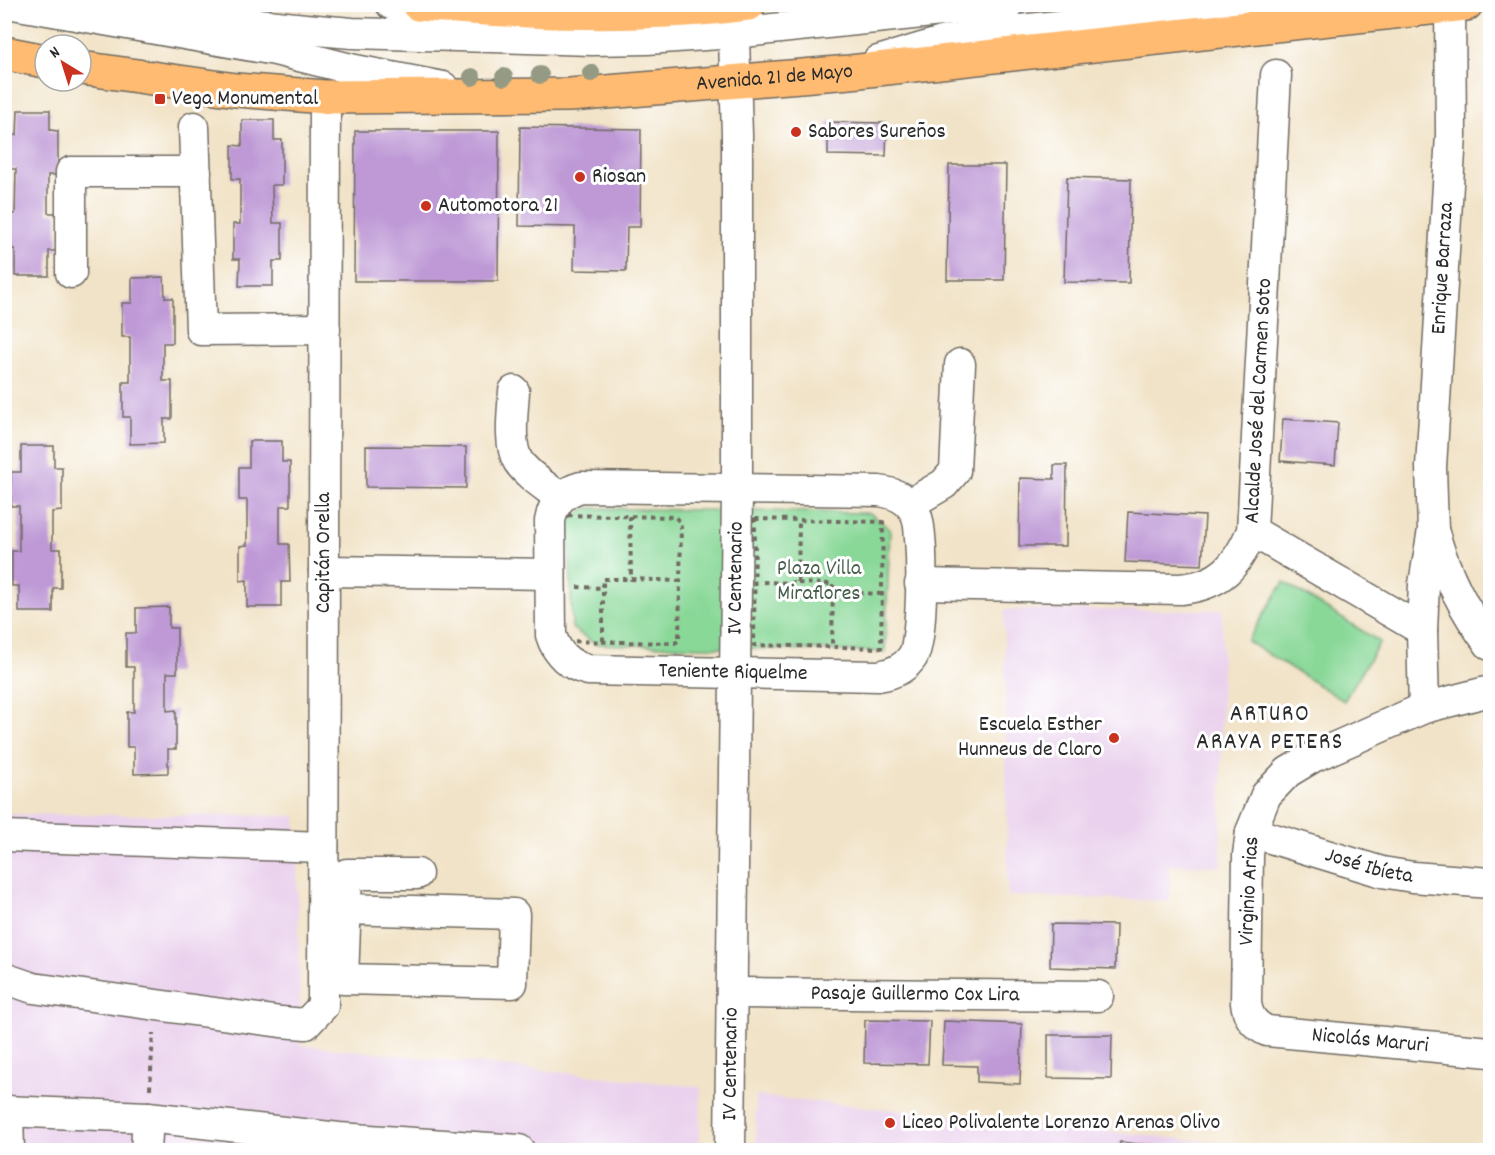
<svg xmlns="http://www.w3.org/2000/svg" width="1495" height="1155" viewBox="0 0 1495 1155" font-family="Dekko,sans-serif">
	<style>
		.built { fill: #ead1ed }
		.green { fill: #89d898; stroke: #5a8262; stroke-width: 1.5 }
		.building { fill: #be99d6 }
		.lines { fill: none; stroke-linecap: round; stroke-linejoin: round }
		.minor-casing { stroke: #706b62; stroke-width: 33 }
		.major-casing { stroke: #706b62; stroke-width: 36 }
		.path { stroke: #706b62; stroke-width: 4; stroke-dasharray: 4.5 4.5; stroke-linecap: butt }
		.minor { stroke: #fff; stroke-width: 30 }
		.major { stroke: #ffbb71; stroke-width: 33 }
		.tree { fill: #949a83 }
		.poi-dot { fill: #c8321e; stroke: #fff; stroke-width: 2 }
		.labels { text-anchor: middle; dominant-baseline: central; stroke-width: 6; stroke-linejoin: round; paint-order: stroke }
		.street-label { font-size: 22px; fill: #2b2b2b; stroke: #fff }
		.poi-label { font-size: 22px; fill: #2b2b2b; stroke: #fff; text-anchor: start }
		.park-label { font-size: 22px; fill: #475f4c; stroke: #fff }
		.neighbourhood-label { font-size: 24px; letter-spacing: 1.5px; fill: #2b2b2b; stroke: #fff }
	</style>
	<rect width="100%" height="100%" fill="#fff"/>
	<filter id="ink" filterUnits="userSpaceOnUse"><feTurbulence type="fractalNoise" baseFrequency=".0167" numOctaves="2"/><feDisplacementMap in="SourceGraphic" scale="12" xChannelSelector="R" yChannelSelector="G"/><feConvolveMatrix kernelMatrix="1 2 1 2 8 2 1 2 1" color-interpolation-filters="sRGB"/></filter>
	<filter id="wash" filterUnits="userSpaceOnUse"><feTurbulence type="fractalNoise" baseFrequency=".008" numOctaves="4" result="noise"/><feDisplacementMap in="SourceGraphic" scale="24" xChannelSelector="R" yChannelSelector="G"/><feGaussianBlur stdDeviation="1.35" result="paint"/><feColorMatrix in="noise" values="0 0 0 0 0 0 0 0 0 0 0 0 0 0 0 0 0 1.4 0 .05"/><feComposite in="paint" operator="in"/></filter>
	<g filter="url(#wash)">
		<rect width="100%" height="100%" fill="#f1e3c7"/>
		<!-- built -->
		<path class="built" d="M1004 610H1222L1221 866 1169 865 1170 901 1008 896Z
			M5 814 296 816 301 1045 701 1087 699 1150H5Z
			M756 1096 1293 1150H756Z"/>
		<!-- green -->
		<path class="green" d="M586 508 870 513 890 529 885 652 595 644 572 628 569 521Z
			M1284 582 1380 642 1344 701 1247 641Z"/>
		<g id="blocks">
			<!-- building -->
			<path class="building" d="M18 110H50V130L58 131V175H48V213H57L58 251H49V276H15V249H9L8 214H15L16 169H7L8 136 17 135Z
				M242 120H274V140H282V185H272L273 223H282V261H273V286H239L240 259H233V224H240V179H232V145L242 146Z
				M828 122 887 123 886 156 828 155Z
				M520 127 641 129 640 227H627L626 271 574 270 575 227 519 226Z
				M355 131H499L498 281H354Z
				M949 165H1006L1004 280H947Z
				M1067 177 1131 179 1129 283 1064 282Z
				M164 277 165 298H173V343H163V381H172V419H164V443L130 444V417H123V382H130V337H122V303H132V278Z
				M1283 419 1338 423 1335 465 1280 461Z
				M249 441H282V462H290V506H280V544H289L290 582H281V607H247V580L240 581V546L247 545V500H239V467H249Z
				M21 446H54V467H62V511L52 512V549H61V588H53V612H19V586H12V551H19V506H11V472H21Z
				M366 446 466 447V488L366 487Z
				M1054 465H1067L1066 546H1019L1020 478 1054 479Z
				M1128 512 1205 516 1202 565 1125 562Z
				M169 607V628H177V673H167V711L176 710V749H168V773L134 774V747H127V712H134V667H126V633H136V608Z
				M1051 924 1116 925 1115 969 1050 967Z
				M865 1020 930 1021 928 1064 864 1063Z
				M944 1021 1022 1024 1020 1084 977 1082V1066L942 1065Z
				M1048 1035H1112L1111 1079 1048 1078Z
				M1120 1142 1164 1147V1150H1119Z"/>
		</g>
	</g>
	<g filter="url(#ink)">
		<use href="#blocks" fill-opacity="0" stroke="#706b62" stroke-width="1.5"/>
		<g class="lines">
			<defs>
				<g id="minor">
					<path d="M13 4 275 50 355 70 443 87"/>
					<path d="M144 4 258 24 305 29 352 33 592 40 647 39 734 33 1008 4"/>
					<path d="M391 4 441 18"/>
					<path d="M878 61 945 41 1009 31 1265 4"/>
					<path d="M194 127 201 330 325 329"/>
					<path d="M71 273V172H196"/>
					<path d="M514 391C513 411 508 444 518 461 527 475 547 487 560 498"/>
					<path d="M581 487 879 491C895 493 909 499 916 514 924 532 923 640 913 656 905 669 892 674 878 676L588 670C568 665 557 654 551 635L550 521C553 503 563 492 581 487Z"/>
					<path d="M910 504 944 484 955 471 960 364"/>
					<path d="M1252 531 1422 630"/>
					<path d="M1434 533C1446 575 1464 611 1490 645"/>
					<path d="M324 571 549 574"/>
					<path id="s1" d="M920 584 1181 589C1221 585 1237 566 1252 531L1276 75"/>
					<path id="s2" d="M1490 691 1424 708 1313 757 1288 772 1266 795 1251 832 1248 855 1246 1003C1248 1017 1254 1025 1267 1031L1490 1052"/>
					<path id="s3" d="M1424 708 1422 630 1424 584 1433 530 1431 467 1451 135 1450 4"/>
					<path id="s4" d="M1251 832 1382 872 1413 877 1490 883"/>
					<path d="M4 836 323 847"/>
					<path d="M323 909H345L514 914 512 983 343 979 347 874H417"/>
					<path id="s5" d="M4 978 33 988 281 1022 306 1024 323 1006 325 97"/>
					<path id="s6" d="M732 993 1098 996"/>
					<path d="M4 1111 148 1117 339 1138 519 1150"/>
					<path d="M8 1111 9 1150"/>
					<path d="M146 1150 148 1117"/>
					<path id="s7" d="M730 1150 737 489V135L733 6"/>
				</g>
				<g id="major">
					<path d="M418 4C526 13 641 18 749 4"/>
					<path d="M4 53 45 61"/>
					<path id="s8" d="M81 68 236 90 325 97 570 95 850 72 1466 4"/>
				</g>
			</defs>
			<!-- minor casing -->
			<use href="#minor" class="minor-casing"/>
			<!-- major casing -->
			<use href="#major" class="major-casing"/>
			<!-- path -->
			<path class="path" d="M559 515 675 517 681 523 679 640 675 643 563 641 558 635Z
				M630 516 631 579 680 581
				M755 519 883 522 881 648 754 645Z
				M763 582 798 583 799 520
				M798 583 833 584 832 647
				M577 587 603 588
				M832 592 882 594
				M603 641V579H631
				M150 1089 153 1033"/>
			<!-- minor -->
			<use href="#minor" class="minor"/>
			<!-- major -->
			<use href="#major" class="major"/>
		</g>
		<!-- trees -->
		<g class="tree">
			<circle cx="591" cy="73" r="9"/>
			<circle cx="540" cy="75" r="9"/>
			<circle cx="472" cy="77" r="9"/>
			<circle cx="504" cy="77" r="9"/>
		</g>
	</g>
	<!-- markers -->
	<g class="poi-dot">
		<rect x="154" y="93" width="12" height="12" rx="3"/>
		<circle cx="796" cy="132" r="6"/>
		<circle cx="580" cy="177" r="6"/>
		<circle cx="426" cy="206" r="6"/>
		<circle cx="1114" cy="738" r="6"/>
		<circle cx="890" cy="1123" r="6"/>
	</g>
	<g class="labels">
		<!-- street labels -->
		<g class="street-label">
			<text stroke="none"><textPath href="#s8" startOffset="696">Avenida 21 de Mayo</textPath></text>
			<text stroke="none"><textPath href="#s3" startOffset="441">Enrique Barraza</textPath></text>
			<text stroke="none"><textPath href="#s1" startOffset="489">Alcalde José del Carmen Soto</textPath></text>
			<text stroke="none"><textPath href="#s5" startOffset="784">Capitán Orella</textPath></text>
			<text stroke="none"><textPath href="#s7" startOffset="572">IV Centenario</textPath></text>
			<text transform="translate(733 673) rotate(1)">Teniente Riquelme</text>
			<text stroke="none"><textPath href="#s4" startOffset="123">José Ibíeta</textPath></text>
			<text transform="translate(1250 891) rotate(-87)">Virginio Arias</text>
			<text stroke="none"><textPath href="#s6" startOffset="183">Pasaje Guillermo Cox Lira</textPath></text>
			<text stroke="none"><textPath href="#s2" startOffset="602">Nicolás Maruri</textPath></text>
			<text stroke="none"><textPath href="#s7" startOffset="86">IV Centenario</textPath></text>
		</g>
		<!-- poi labels -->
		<g class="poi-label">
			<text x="172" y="99">Vega Monumental</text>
			<text x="808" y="132">Sabores Sureños</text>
			<text x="592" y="177">Riosan</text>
			<text x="438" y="206">Automotora 21</text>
			<text x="1102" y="725" text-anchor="end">Escuela Esther<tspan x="1102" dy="25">Hunneus de Claro</tspan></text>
			<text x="902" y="1123">Liceo Polivalente Lorenzo Arenas Olivo</text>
		</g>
		<!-- park labels -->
		<g class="park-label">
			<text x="819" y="569">Plaza Villa<tspan x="819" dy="25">Miraflores</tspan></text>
		</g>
		<!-- neighbourhood labels -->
		<g class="neighbourhood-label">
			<text x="1270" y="715">ARTURO<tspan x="1270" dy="28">ARAYA PETERS</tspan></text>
		</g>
	</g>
	<!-- margin -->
	<rect width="1495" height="1155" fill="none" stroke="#fff" stroke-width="24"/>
	<!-- north arrow -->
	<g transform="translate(63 63) rotate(322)"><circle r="28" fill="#ffffff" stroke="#aaaaaa" stroke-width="1.5"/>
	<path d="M0-4.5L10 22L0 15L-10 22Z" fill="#c8321e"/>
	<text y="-9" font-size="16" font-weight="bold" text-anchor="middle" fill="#2b2b2b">N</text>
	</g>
</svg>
